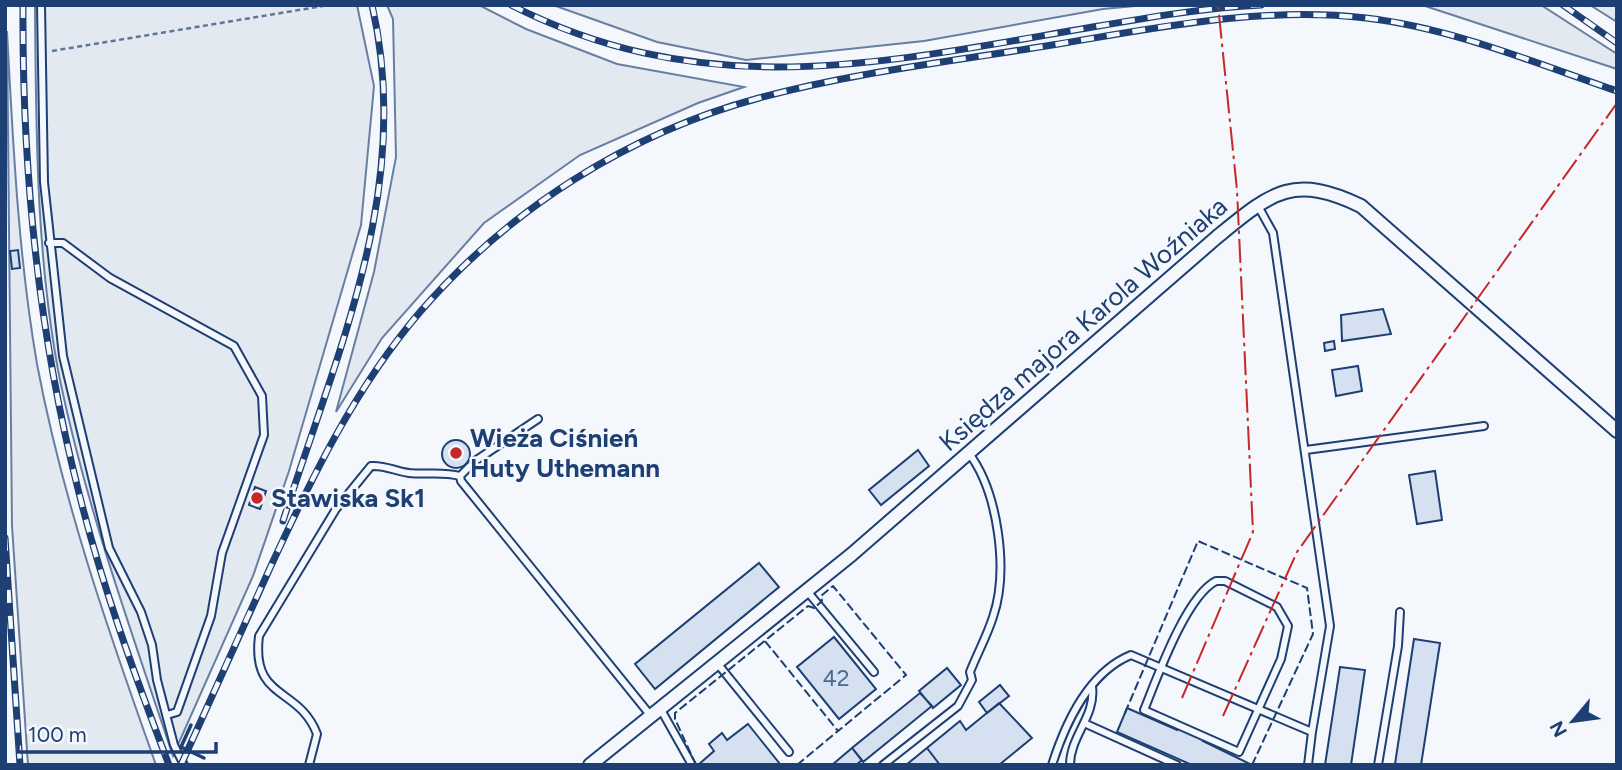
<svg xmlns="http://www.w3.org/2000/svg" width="1622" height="770" viewBox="0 0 1622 770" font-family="Figtree,sans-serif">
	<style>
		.green { fill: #e3e9f0; stroke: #687fa3; stroke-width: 2 }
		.building { fill: #d5e0f0; stroke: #1d3f73; stroke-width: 2 }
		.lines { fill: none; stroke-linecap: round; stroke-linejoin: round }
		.service-casing { stroke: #1d3f73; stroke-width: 10 }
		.minor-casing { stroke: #1d3f73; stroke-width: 16 }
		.path { stroke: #5e769c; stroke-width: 2.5; stroke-dasharray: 5 3.5; stroke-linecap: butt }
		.service { stroke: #f4f7fb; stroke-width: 6 }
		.minor { stroke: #f4f7fb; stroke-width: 12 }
		.rail-casing { stroke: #1d3f73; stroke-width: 7 }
		.rail { stroke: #f4f7fb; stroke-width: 4.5; stroke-dasharray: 13; stroke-linecap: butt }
		.fence { stroke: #1d3f73; stroke-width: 2; stroke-dasharray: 9 3.5; stroke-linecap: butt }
		.wall { stroke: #1d3f73; stroke-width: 3.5 }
		.power { stroke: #c62828; stroke-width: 2; stroke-dasharray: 24 5 3.5 5; stroke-linecap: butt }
		.poi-dot { fill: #c62828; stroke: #f4f7fb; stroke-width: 2.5 }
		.labels { text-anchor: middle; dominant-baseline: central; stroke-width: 5; stroke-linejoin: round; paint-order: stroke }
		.number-label { font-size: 23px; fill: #4b6792 }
		.street-label { font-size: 26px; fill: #1d3f73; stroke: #f4f7fb }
		.poi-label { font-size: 26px; font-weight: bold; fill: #1d3f73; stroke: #f4f7fb; text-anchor: start }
	</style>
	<rect width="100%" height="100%" fill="#f4f7fb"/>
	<!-- green -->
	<path class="green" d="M35 5H357L374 86 361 225 289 471 253 576 173 756C132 633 88 512 61 385 36 263 36 130 35 5Z
		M387 5H479L526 29 617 64 744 87 698 103 580 155 484 223 382 338 336 412 374 272 396 157 393 19Z
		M553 5H1146L1103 9 924 41 746 60 657 42Z
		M1422 5H1541L1617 54V69Z
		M1590 5H1617V22Z
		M7 31C13 142 18 254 37 364 63 502 109 633 156 765H28L12 526Z"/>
	<!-- building -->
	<path class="building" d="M18 250 20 268 12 269 10 251Z
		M1383 309 1391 334 1342 341 1341 315Z
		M1334 341 1335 349 1325 351 1324 343Z
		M1358 366 1362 391 1336 396 1332 370Z
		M442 454a14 14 0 1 1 28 0a14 14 0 1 1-28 0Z
		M918 450 929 466 881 505 869 490Z
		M1435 471 1442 520 1417 524 1409 475Z
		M255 487 266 491 260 509 249 505Z
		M759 563 779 587 655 689 635 664Z
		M834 637 876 689 839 719 797 667Z
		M1414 639 1440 643 1421 765H1403L1395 764Z
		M1340 667 1365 670 1351 765H1325Z
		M947 668 961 685 933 708 919 691Z
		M1000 685 1009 696 987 713 979 702Z
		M920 693 932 706 863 762 852 748Z
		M999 703 1032 738 999 765H940L927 748 960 721 966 730Z
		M1127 708 1177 730 1179 726 1205 738 1203 741 1252 765H1192L1117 732Z
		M748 724 780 764 698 765 714 751 709 744 722 733 727 740Z
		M852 748 862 760 856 765H832Z
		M927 748 940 765H906Z"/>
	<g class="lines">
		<defs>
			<path id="service" d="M41 5 44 182 63 356 109 548 141 612 152 645 157 680 174 745 184 765
				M49 243H63L110 278 234 346 262 396 264 435 222 553 211 616 177 712 167 715
				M538 419 475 461 460 476 461 481 651 716
				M1306 450 1484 426
				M1216 581H1225L1277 607 1288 626 1281 659 1239 752 1144 710C1157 678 1186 596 1216 581Z
				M807 591 874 672
				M717 663 789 752
				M660 708 692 765
				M1084 723 1177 765
				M309 765 317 734C299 686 251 701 259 636L336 509 371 466C385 465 395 471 409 473 427 475 441 471 460 476
				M883 765 958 706 972 680 970 672C977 654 987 636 993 617 1009 570 998 491 968 452
				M1052 765C1065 724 1089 672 1131 655L1312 732 1330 626 1273 233 1258 206
				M1070 765C1070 736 1096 716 1092 687
				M1308 765 1312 732
				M1378 765 1398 646 1400 612"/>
			<path id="minor" d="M590 765 851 555 1217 237C1271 193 1292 173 1361 206L1617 431"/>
		</defs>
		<!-- service casing -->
		<use href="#service" class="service-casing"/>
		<!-- minor casing -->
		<use href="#minor" class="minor-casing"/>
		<!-- path -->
		<path class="path" d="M52 51 329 5"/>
		<!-- service -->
		<use href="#service" class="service"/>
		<!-- minor -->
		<use href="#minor" class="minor"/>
		<defs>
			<path id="rail" d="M23 5C22 170 38 333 79 493 102 586 135 676 169 765
				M511 5C706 104 883 63 1087 28 1145 18 1202 8 1261 5
				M1563 5 1617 43
				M283 521C337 351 414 187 372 5
				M5 538 20 765
				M181 765C211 699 240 633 270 568 312 477 355 388 420 312 509 209 629 133 759 98 855 72 955 61 1052 45 1156 28 1260 6 1366 18 1452 28 1535 63 1617 91"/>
		</defs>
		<!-- rail casing -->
		<use href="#rail" class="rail-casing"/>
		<!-- rail -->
		<use href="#rail" class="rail"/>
		<!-- fence -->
		<path class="fence" d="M1125 713 1198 541 1307 588 1313 634 1252 765
			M696 765 675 719V713L808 606 814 608 822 601 821 596 833 586 906 675 838 731 765 641
			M797 765 838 731"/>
		<!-- wall -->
		<path class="wall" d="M191 725 181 747 204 758"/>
		<!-- power -->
		<path class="power" d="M1182 698 1253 532 1237 190 1218 5
			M1223 716 1297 552 1617 103"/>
	</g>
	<!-- markers -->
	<g class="poi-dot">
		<circle cx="456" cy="453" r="7"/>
		<circle cx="257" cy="498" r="7"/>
	</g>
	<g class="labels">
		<!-- number labels -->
		<g class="number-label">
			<text x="836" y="678">42</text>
		</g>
		<!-- street labels -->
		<g class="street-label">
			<text transform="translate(1083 324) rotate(-41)">Księdza majora Karola Woźniaka</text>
		</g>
		<!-- poi labels -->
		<g class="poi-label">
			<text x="470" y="438">Wieża Ciśnień<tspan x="470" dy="30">Huty Uthemann</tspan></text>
			<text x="271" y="498">Stawiska Sk1</text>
		</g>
	</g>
	<!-- border -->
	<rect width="1622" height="770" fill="none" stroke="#1d3f73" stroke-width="14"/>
	<!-- north arrow -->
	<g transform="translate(1573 721) rotate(241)" stroke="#f4f7fb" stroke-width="5" paint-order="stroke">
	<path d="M0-5L12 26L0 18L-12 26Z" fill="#1d3f73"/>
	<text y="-10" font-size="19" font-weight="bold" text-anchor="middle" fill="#1d3f73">N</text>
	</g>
	<!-- scale -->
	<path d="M18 742v10h198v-10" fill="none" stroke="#1d3f73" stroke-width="3.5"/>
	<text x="28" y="742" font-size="21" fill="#1d3f73" stroke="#f4f7fb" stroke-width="5" paint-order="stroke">100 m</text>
</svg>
